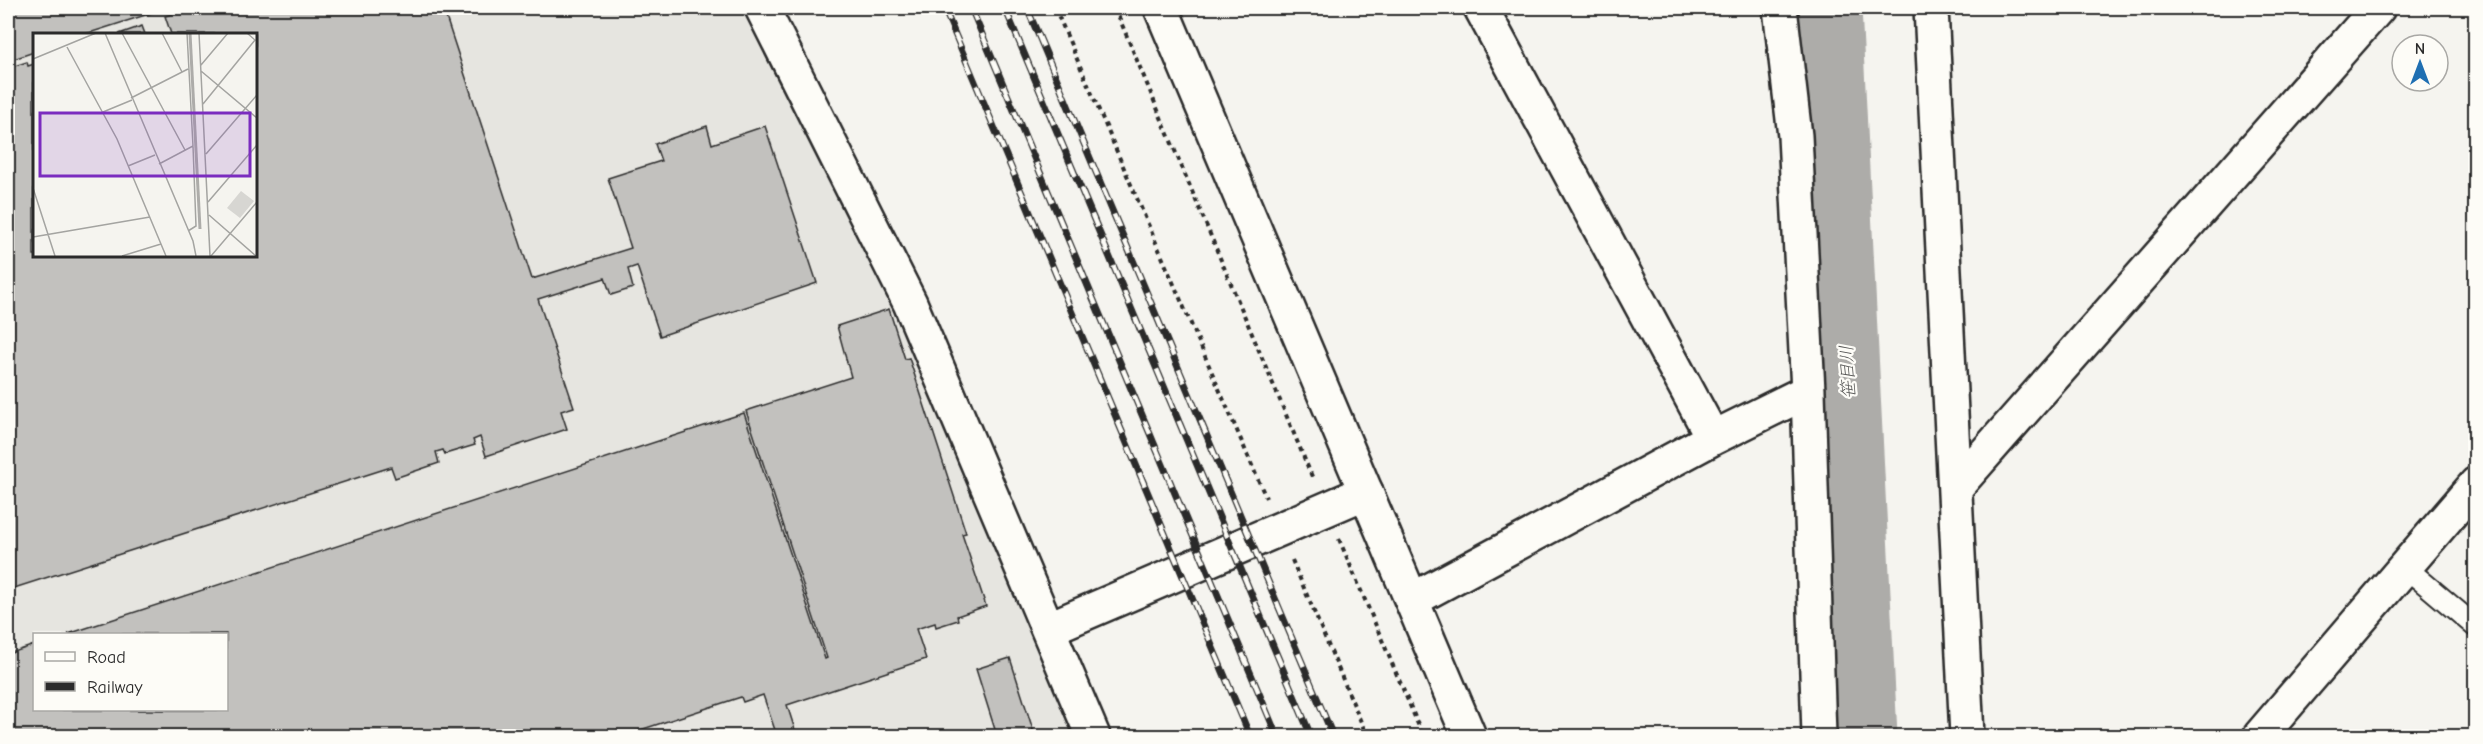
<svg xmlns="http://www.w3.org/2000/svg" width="2483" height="744" viewBox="0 0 2483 744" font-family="'Comic Neue','Klee One',sans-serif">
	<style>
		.built { fill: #e6e5e0; fill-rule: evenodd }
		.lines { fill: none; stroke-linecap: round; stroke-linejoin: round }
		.river { stroke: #adaca9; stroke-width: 63 }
		.building { fill: #c2c1be; stroke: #2b2b2b; stroke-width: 1.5 }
		.lane-casing { stroke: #2b2b2b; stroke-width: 24 }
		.street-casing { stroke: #2b2b2b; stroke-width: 38 }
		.secondary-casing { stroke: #2b2b2b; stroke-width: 38 }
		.path { stroke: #2b2b2b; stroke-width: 4; stroke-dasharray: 4.5 4.5; stroke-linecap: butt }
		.lane { stroke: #fdfcf7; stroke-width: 20 }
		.street { stroke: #fdfcf7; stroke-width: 33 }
		.secondary { stroke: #fdfcf7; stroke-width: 33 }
		.rail-casing { stroke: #2b2b2b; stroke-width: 7 }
		.rail { stroke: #fdfcf7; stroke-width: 4.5; stroke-dasharray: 14; stroke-linecap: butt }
		.labels { text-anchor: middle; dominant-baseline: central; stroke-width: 4.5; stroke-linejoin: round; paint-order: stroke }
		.water-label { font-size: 18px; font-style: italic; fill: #585857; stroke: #fdfcf7 }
		.inset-river { fill: none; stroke: #adaca9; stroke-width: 3 }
		.inset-road { fill: none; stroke: #a4a4a1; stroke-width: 1.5 }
		.view { fill: #7b2cbf; fill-opacity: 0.15; stroke: #7b2cbf; stroke-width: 3 }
		.inset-edge { fill: none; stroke: #2b2b2b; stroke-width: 3 }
	</style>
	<rect width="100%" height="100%" fill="#f5f4ef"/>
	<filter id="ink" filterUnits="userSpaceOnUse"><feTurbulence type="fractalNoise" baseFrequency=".0167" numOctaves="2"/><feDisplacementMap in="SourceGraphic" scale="12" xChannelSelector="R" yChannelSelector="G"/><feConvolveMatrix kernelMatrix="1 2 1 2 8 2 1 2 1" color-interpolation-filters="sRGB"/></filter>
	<g filter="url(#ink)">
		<!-- built -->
		<path class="built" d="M8 8H762L1093 736H8ZM34 34H255V255H34ZM34 634H226V710H34Z"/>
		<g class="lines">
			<!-- river -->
			<path class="river" d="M1830 8 1866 736"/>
		</g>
		<!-- building -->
		<path class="building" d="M8 8H154L155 12 86 34H34V52L8 61Z
			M192 8H443L532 279 631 248 608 178 661 161 655 144 707 126 712 144 765 126 817 283 660 336 637 266 628 269 633 288 611 295 605 278 538 299 574 407 561 411 567 429 486 456 480 437 473 440 475 445 445 454 443 450 436 452 439 463 395 478 391 467 8 590V68L27 62 28 66 34 64V255H255V34H171L165 16Z
			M142 26 145 34H119Z
			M889 309 905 359 909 358 966 533 962 534 986 606 957 616 958 620 936 627 935 623 916 629 926 659 787 705 797 736H777L763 695 743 702 741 697 622 736H8V654L34 645V710H226V634H68L744 413 825 659 827 658 746 411 851 377 837 326Z
			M1010 658 1035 736H997L976 669Z"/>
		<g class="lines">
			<defs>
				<path id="lane" d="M2405 567 2476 627"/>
				<path id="street" d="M762 8 910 303 1093 736
					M1481 8 1713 438
					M1931 8 1967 736
					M1808 391 1819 736
					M1955 488 2378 8
					M1412 600 1713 438 1808 391 1795 136 1780 8
					M1048 629 1366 492
					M2260 736 2476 484"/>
				<path id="secondary" d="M1161 8 1469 736"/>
			</defs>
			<!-- lane casing -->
			<use href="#lane" class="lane-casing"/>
			<!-- street casing -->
			<use href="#street" class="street-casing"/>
			<!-- secondary casing -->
			<use href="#secondary" class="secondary-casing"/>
			<!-- path -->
			<path class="path" d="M1055 8 1266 498
				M1115 8 1313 479
				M1339 539 1423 736
				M1292 560 1367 736"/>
			<!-- lane -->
			<use href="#lane" class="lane"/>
			<!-- street -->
			<use href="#street" class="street"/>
			<!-- secondary -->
			<use href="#secondary" class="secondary"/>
			<defs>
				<path id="rail" d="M944 8 1250 736
					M971 8 1277 736
					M1005 8 1311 736
					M1027 8 1333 736"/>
			</defs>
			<!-- rail casing -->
			<use href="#rail" class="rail-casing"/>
			<!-- rail -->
			<use href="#rail" class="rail"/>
		</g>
	</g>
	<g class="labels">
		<!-- water labels -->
		<g class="water-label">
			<text transform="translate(1848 372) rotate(-93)">笹目川</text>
		</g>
	</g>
	<!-- overview -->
	<g transform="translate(33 33)">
		<rect width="224" height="224" fill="#f5f4ef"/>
		<path d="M208 158 221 168 207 185 194 175Z" fill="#d7d6d2"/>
		<path class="inset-river" d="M157 0 167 196"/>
		<path class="inset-road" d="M72 0 160 208 163 223M89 0 152 117M129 0 149 39M166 0 177 223M34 14 84 106 133 223M0 26 63 0M168 32 195 0M168 38 224 85M98 65 155 36M170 71 222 7 214 0M70 79 99 67M173 121 224 62M126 131 160 113 154 0M95 133 122 122M0 155 22 223M175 169 224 112M176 182 223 223M155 198 163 193 160 113M0 204 117 184M89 223 128 211M178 223 224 169"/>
		<path class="view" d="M7 80H217V143H7Z"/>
		<rect width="224" height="224" class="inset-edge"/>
	</g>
	<!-- margin -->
	<rect width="2483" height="744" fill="none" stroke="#fdfcf7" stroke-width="30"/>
	<rect x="15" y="15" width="2453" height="714" fill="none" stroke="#2b2b2b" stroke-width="2" filter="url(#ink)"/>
	<!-- legend -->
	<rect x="33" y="633" width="195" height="78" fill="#fdfcf7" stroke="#a9a8a5" stroke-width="1.5"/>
	<rect x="45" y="652" width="30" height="9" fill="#fdfcf7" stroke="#a9a8a5" stroke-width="1.5"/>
	<text x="87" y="663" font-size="18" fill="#2b2b2b">Road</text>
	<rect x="45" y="682" width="30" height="9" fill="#2b2b2b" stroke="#a9a8a5" stroke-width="1.5"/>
	<text x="87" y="693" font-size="18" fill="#2b2b2b">Railway</text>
	<!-- north arrow -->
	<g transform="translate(2420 63)"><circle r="28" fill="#fdfcf7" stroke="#a9a8a5" stroke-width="1.5"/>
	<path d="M0-4.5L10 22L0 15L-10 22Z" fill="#1f6fb2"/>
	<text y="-9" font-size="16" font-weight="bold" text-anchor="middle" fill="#2b2b2b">N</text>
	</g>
</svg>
